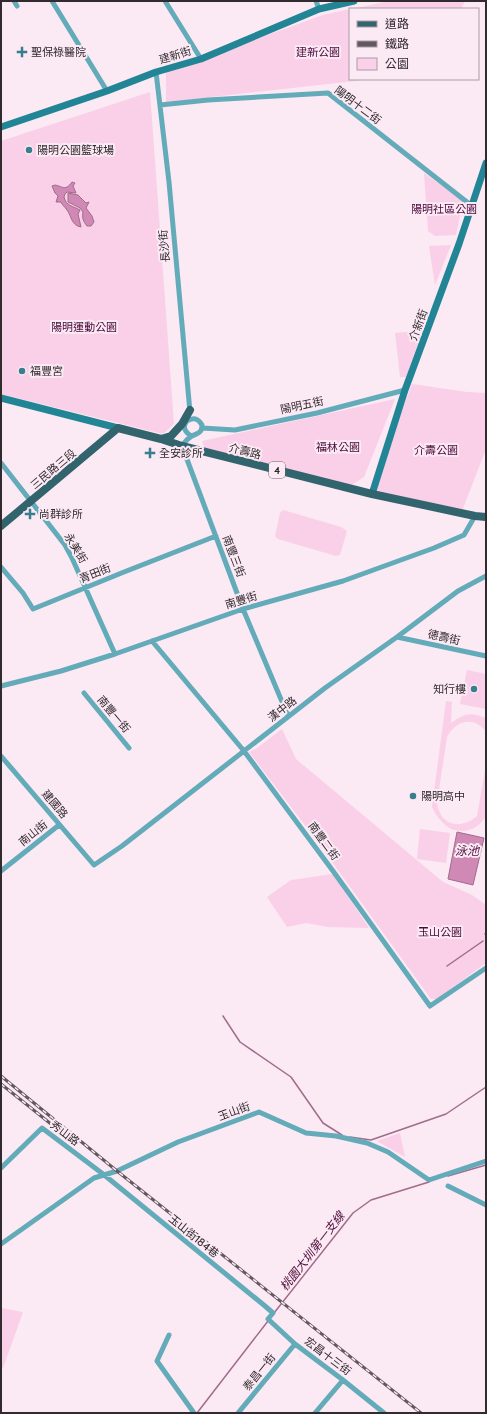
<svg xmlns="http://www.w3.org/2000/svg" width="487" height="1414" viewBox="0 0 487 1414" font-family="Cabin,'Noto Sans TC',sans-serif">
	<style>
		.green { fill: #facfe8 }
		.water { fill: #d088b5; stroke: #a06c8c }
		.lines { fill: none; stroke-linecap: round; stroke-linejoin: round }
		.stream { stroke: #a06c8c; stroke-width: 1.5 }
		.street { stroke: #63abb9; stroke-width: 5 }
		.secondary { stroke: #228596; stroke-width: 7 }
		.primary { stroke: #32646e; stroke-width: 8 }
		.rail-casing { stroke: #62585e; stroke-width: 3 }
		.rail { stroke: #fbe9f4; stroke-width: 1.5; stroke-dasharray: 4.5; stroke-linecap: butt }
		.poi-dot { fill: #397e8c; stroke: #fbe9f4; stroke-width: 1.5 }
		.labels { text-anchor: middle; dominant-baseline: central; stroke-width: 4; stroke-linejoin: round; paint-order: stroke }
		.shield { fill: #fbe9f4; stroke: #6e6369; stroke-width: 1 }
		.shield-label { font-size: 10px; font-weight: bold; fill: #312a2e }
		.poi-label { font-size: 11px; fill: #312a2e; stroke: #fbe9f4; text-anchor: start }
		.park-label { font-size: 11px; fill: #490838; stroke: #fbe9f4 }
		.street-label { font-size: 11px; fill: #312a2e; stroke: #fbe9f4 }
		.water-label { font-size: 12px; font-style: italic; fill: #50103d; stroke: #fbe9f4 }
	</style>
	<rect width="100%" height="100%" fill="#fbe9f4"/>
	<!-- green -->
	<path class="green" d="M389 1H465L461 9H352Z
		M350 9V79H373L166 102V72L323 15Z
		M150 92 174 424 163 434 1 394V141Z
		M424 173 463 201 456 235 435 236 428 231Z
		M451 245 435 285 429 246Z
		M418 331 421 335 406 377H400L395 333Z
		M412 384 467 392 486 393V449L462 511 372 492Z
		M395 399 364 477 350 486 206 451 202 441Z
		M283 510 341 527 347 531 340 555 336 556 278 539 275 536 280 513Z
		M467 670 486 674V709L460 704Z
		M446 701 452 702 451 723C466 713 469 712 486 718V732C474 715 455 721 447 737L437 803C440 826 461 830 477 816L486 765V816C478 831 458 836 445 825 439 819 435 814 432 807Z
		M282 729 296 759 443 882 472 895 486 905V963L437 999H431L314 837 249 752 257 748Z
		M420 829 450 833 446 863 417 859Z
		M333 874 369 928 328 927 306 923 287 927 267 897 291 880Z
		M400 1133 405 1157 377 1141Z
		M1 1308 23 1312 3 1368 1 1367Z"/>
	<!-- water -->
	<path class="water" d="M72 182 75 183 73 186 76 193 67 192 65 194 64 197C66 206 73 206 80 210L78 214 81 227C71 225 72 217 67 210 65 207 62 205 61 202H56L58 196 55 193 52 186 55 185C64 187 65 191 72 182Z
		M68 193 78 195 86 203 89 202 86 208 92 216 94 222 91 226H87C83 221 82 218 83 212L80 208 68 202Z
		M457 832 484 838 473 885 448 879Z"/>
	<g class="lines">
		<!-- stream -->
		<path class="stream" d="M485 934 486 933
			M447 966 483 941
			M223 1016 240 1042 291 1077 323 1123 342 1135
			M350 1137 371 1140 446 1114 486 1087
			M448 1176 486 1165
			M274 1313 353 1213 371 1200 429 1182
			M197 1413 268 1321"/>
		<!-- street -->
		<path class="street" d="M14 1 17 6
			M52 1 107 91
			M165 1 201 59
			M316 1 319 9
			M156 72 169 182 190 412
			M160 105 208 100 328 93 472 206
			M202 428 235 430 317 413 405 390
			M191 436C185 432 182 427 187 421 193 417 198 418 202 425 202 433 198 433 192 436 188 438 184 443 182 446L243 609 288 716
			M1 463 65 545 72 558 115 654
			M1 567 23 593 33 609 124 572 216 536
			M397 637 486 656
			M152 641 244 751 333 871 430 1006 486 968
			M1 686 61 671 115 654 243 609 343 581 434 548 464 535 475 516
			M84 693 129 748
			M1 756 94 865 122 846 325 688 397 637 458 591 486 576
			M1 871 59 825
			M1 1168 42 1128 103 1174 265 1306 273 1313 268 1319 295 1344 343 1380 384 1413
			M448 1186 486 1205
			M1 1244 94 1178 117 1171 178 1142 259 1112 306 1133 336 1136 367 1143 388 1152 429 1180 486 1161
			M169 1335 157 1361 194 1413
			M238 1413 295 1344
			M315 1413 343 1380"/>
		<!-- secondary -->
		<path class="secondary" d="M1 127 107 91 156 72 201 59 319 9 354 1
			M1 398 118 428
			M372 494 405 390 459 244 486 163"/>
		<!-- primary -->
		<path class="primary" d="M161 439 171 436 182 424 190 410
			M1 526 118 428 161 439 182 446 372 494 475 516 486 517"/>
		<defs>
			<path id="rail" d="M1 1076 117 1171 421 1413
				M1 1084 76 1144"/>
		</defs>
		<!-- rail casing -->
		<use href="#rail" class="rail-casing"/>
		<!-- rail -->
		<use href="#rail" class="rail"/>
	</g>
	<!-- markers -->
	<g class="poi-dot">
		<path d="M20 46h4v4h4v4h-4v4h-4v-4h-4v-4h4z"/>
		<circle cx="29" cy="150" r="4"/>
		<circle cx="22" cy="371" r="4"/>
		<path d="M148 447h4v4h4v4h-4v4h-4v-4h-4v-4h4z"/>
		<path d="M28 508h4v4h4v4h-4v4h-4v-4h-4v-4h4z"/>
		<circle cx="474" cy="689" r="4"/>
		<circle cx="413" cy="796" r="4"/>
	</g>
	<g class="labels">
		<!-- shield labels -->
		<rect class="shield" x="269" y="462" width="16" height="16" rx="3"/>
		<g class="shield-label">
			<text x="277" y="470">4</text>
		</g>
		<!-- poi labels -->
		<g class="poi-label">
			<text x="31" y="52">聖保祿醫院</text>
			<text x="37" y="150">陽明公園籃球場</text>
			<text x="30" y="371">福豐宮</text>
			<text x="159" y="453">全安診所</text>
			<text x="39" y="514">尚群診所</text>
			<text x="466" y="689" text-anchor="end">知行樓</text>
			<text x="421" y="796">陽明高中</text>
		</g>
		<!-- park labels -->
		<g class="park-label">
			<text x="318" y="52">建新公園</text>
			<text x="444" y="209">陽明社區公園</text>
			<text x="84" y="327">陽明運動公園</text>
			<text x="338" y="447">福林公園</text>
			<text x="436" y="450">介壽公園</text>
			<text x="440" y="932">玉山公園</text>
		</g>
		<!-- street labels -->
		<g class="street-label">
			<text transform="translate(175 55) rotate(-17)">建新街</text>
			<text transform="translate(358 105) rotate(37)">陽明十二街</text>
			<text transform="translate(164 246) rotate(-95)">長沙街</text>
			<text transform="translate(418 325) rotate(-70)">介新街</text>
			<text transform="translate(302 405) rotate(-12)">陽明五街</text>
			<text transform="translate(245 451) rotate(14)">介壽路</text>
			<text transform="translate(53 469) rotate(-40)">三民路三段</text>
			<text transform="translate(76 548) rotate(59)">永美街</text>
			<text transform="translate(234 556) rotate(69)">南豐三街</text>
			<text transform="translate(95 573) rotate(-22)">青田街</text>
			<text transform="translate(241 600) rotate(-17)">南豐街</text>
			<text transform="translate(444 637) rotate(13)">德壽街</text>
			<text transform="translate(282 709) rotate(-38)">漢中路</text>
			<text transform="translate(114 714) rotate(50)">南豐一街</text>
			<text transform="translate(55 804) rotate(50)">建國路</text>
			<text transform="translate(33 833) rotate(-39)">南山街</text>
			<text transform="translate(324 841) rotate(54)">南豐二街</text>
			<text transform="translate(234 1111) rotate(-20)">玉山街</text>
			<text transform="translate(65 1133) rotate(37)">秀山路</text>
			<text transform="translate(194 1236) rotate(39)">玉山街184巷</text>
			<text transform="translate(328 1356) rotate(37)">宏昌十三街</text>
			<text transform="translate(259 1372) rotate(-51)">泰昌一街</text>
		</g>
		<!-- water labels -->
		<g class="water-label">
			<text x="467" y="850">泳池</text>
			<text transform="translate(312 1251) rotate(-52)">桃園大圳第一支線</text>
		</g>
	</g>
	<!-- border -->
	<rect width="487" height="1414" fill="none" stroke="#312a2e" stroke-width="4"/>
	<!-- legend -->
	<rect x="349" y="8" width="130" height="72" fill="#fbe9f4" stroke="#aa9da5"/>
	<rect x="357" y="21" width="20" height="6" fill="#32646e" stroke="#aa9da5"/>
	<text x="385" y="28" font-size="12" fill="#312a2e">道路</text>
	<rect x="357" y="41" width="20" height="6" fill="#62585e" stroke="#aa9da5"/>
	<text x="385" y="48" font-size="12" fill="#312a2e">鐵路</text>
	<rect x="357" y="58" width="20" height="12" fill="#facfe8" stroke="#aa9da5"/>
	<text x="385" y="68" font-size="12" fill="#312a2e">公園</text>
</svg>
